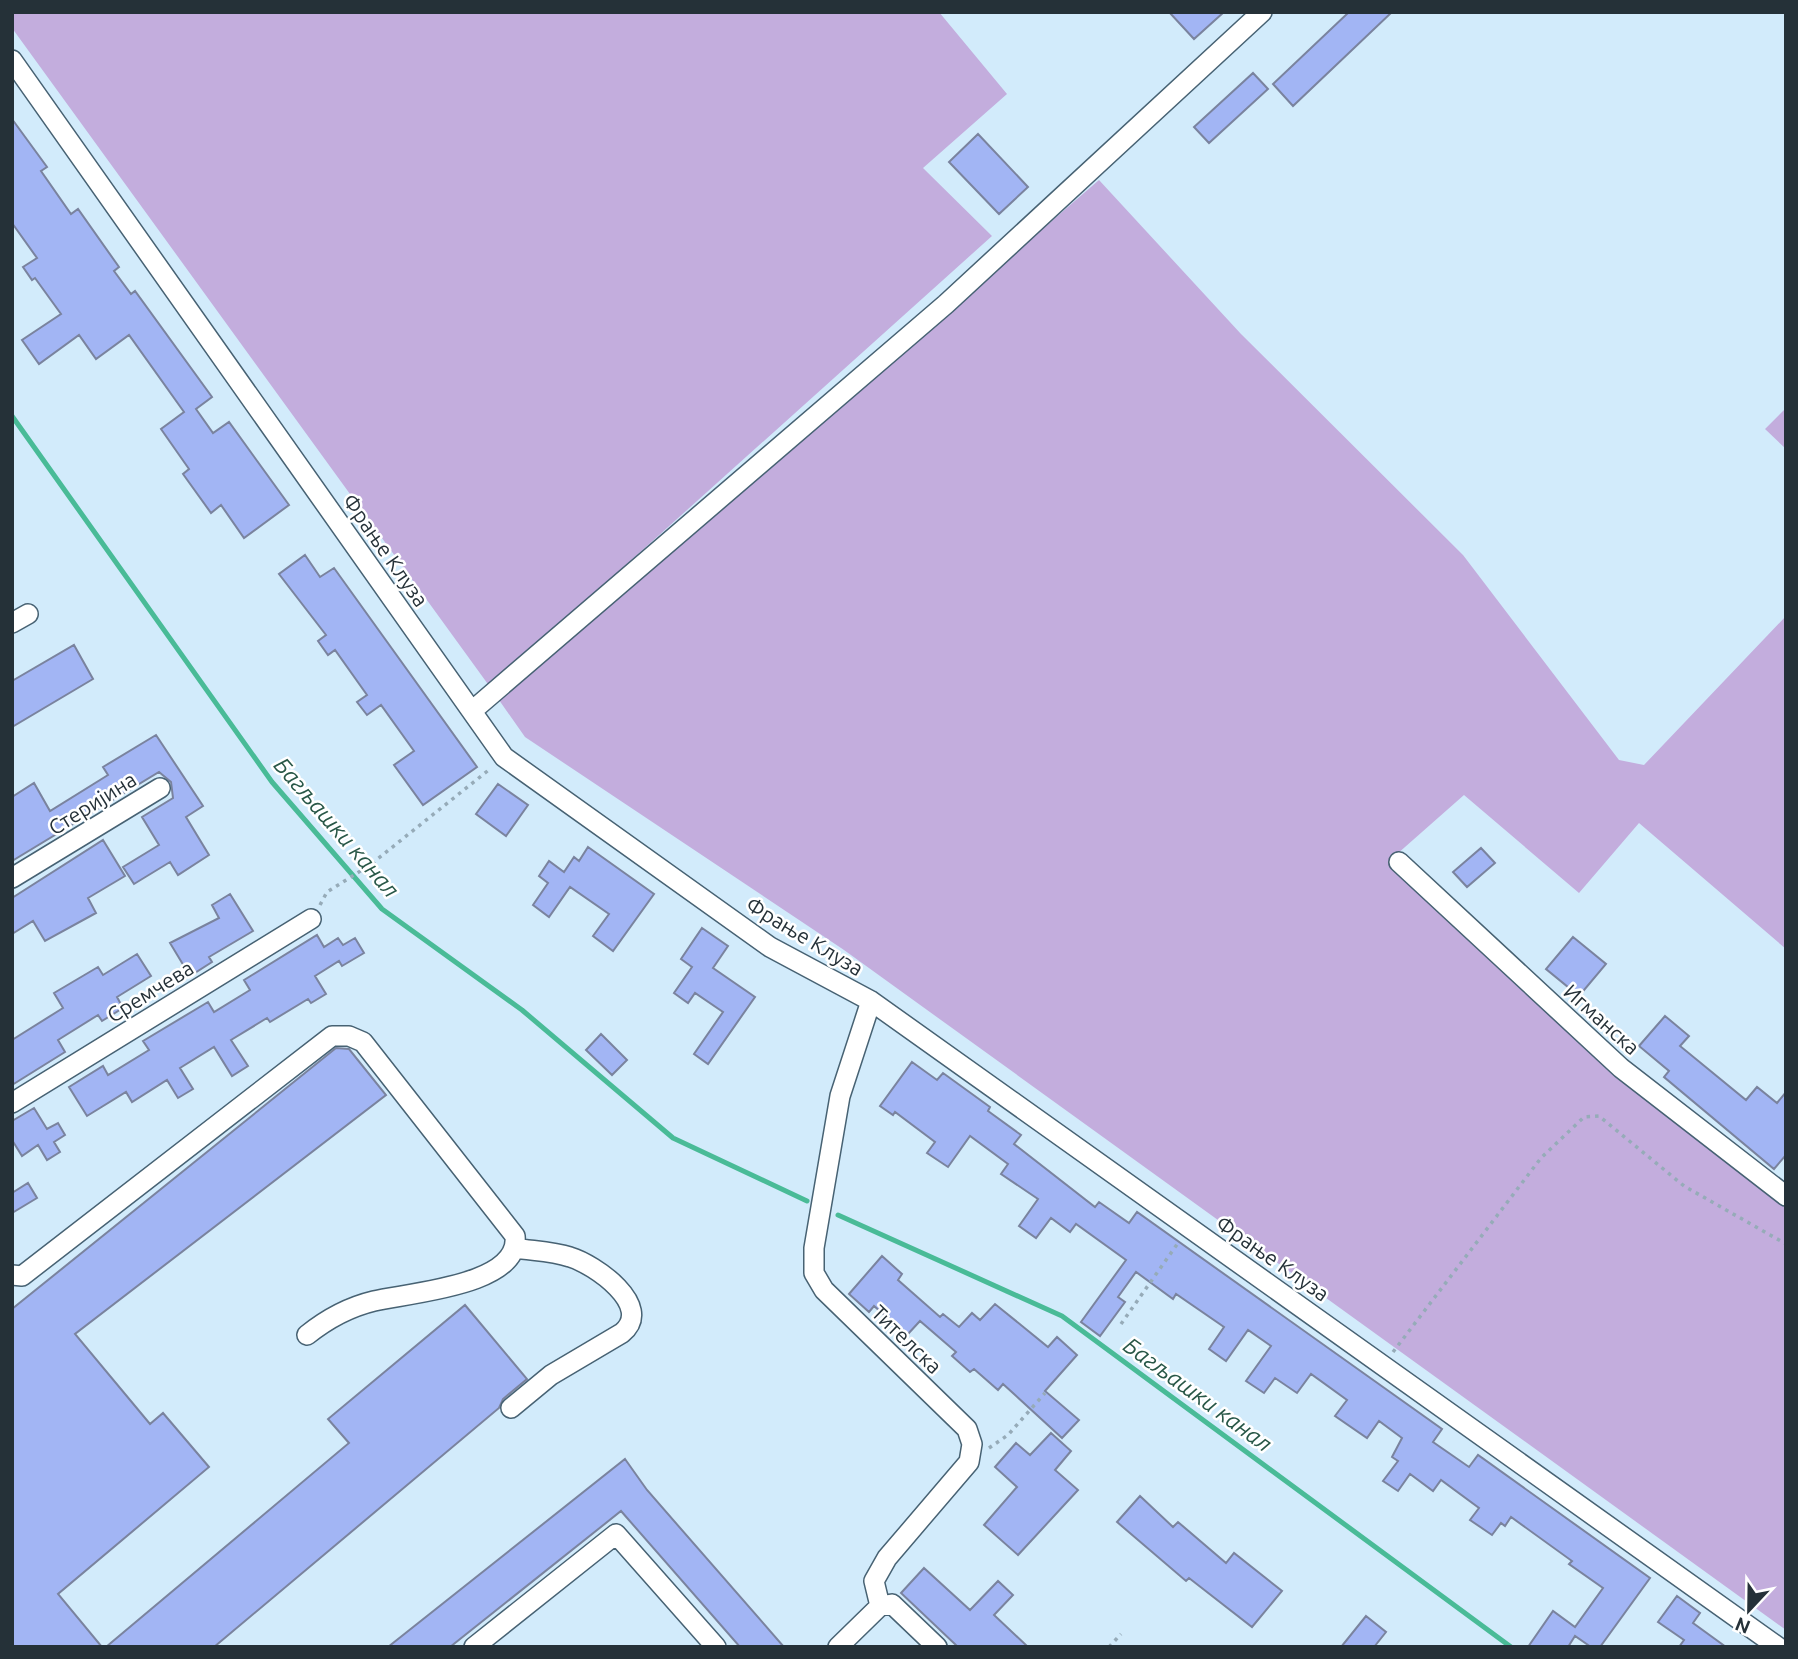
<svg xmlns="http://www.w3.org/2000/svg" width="1798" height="1659" viewBox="0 0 1798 1659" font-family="Ubuntu,sans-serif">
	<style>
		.green { fill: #c3addd }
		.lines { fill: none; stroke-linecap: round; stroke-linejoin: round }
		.stream { stroke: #49bb97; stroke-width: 5 }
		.building { fill: #a2b5f4; stroke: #7a839e; stroke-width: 2 }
		.minor-casing { stroke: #476273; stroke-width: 22 }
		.path { stroke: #96abb8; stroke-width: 3.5; stroke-dasharray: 3.5 5; stroke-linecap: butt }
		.minor { stroke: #fff; stroke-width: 19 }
		.labels { text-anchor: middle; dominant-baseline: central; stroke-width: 5; stroke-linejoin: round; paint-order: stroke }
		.street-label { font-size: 21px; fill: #253138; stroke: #fff }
		.water-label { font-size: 23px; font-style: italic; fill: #285747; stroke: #fff }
	</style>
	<rect width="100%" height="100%" fill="#d2ebfb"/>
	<!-- green -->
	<path class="green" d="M12 12H939L1007 94 923 168 992 236 490 687 12 28Z
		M1099 180 1241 334 1463 555 1619 760 1644 765 1786 616V949L1639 823 1579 893 1464 795 1388 862 1483 954 1630 1086 1786 1207V1630L844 950 525 737 499 700Z
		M1786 408V449L1765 429Z"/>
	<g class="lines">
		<!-- stream -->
		<path class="stream" d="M12 416 272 782 382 909 522 1010 673 1138 807 1201
			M838 1215 1062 1316 1511 1647"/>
	</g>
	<!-- building -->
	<path class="building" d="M1169 12H1224L1194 39Z
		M1349 12H1392L1293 106 1273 84Z
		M1253 73 1268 89 1209 143 1194 127Z
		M12 119 47 167 41 171 71 214 78 209 119 267 114 271 131 294 135 291 212 397 196 409 213 433 229 422 289 505 244 538 221 505 211 513 183 474 189 469 161 429 184 412 129 335 96 359 79 335 39 364 22 340 61 314 35 278 32 280 23 267 37 258 12 223Z
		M978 134 1028 187 999 214 949 162Z
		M305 555 320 577 334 568 477 767 423 805 394 765 414 751 381 705 367 715 357 702 367 695 335 650 328 655 318 641 326 635 279 574Z
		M74 645 93 679 12 727V681Z
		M156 735 203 806 186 817 209 855 178 875 170 862 134 884 123 867 159 845 142 817 173 798 171 782 159 772 12 861V797L34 783 50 811 108 775 103 767Z
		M498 784 528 805 506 836 476 814Z
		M103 840 125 876 88 898 96 913 45 941 33 921 12 934V898Z
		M588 847 654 894 613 951 593 936 609 914 570 887 549 917 533 905 548 883 539 876 549 861 564 872 574 857 579 861Z
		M1481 848 1495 863 1467 887 1453 872Z
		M230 894 253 931 209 957 212 962 190 976 170 943 219 918 212 905Z
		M702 928 728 946 713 968 755 997 708 1064 694 1054 723 1012 695 993 688 1003 674 993 692 967 681 959Z
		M317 935 324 947 338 938 343 945 355 938 364 953 342 966 339 961 315 976 326 994 311 1003 308 999 270 1022 267 1018 231 1040 248 1066 232 1076 214 1047 180 1068 193 1089 178 1098 167 1080 132 1102 126 1092 87 1116 69 1087 103 1066 108 1075 149 1050 143 1041 208 1002 214 1012 250 990 244 980Z
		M1573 937 1606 964 1579 996 1546 969Z
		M137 954 151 976 117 997 123 1008 102 1021 98 1015 58 1040 65 1052 12 1085V1040L63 1008 54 993 98 967 103 975Z
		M1665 1016 1689 1036 1680 1046 1746 1100 1757 1087 1777 1103 1786 1092V1155L1774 1169 1664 1077 1669 1071 1639 1046Z
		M601 1034 627 1060 612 1075 586 1050Z
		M336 1048 349 1049 386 1095 75 1334 150 1424 163 1413 209 1467 58 1594 102 1647H12V1309Z
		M912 1062 937 1080 943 1073 990 1107 988 1111 1021 1135 1014 1144 1095 1207 1099 1202 1129 1223 1137 1212 1442 1429 1433 1442 1469 1467 1478 1455 1650 1578 1600 1647H1591L1575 1636 1568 1647H1528L1553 1611 1575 1627 1603 1588 1569 1564 1572 1561 1511 1517 1505 1526 1501 1523 1492 1535 1470 1520 1479 1508 1441 1480 1433 1491 1410 1474 1398 1491 1383 1481 1398 1461 1392 1457 1402 1438 1379 1421 1367 1438 1335 1416 1347 1400 1311 1374 1297 1393 1275 1378 1264 1393 1246 1381 1271 1346 1248 1330 1226 1361 1209 1349 1224 1327 1176 1294 1173 1299 1136 1272 1118 1297 1125 1302 1100 1336 1081 1322 1126 1260 1076 1224 1070 1232 1051 1218 1036 1238 1019 1226 1038 1199 1001 1174 1008 1164 970 1136 948 1167 927 1153 935 1142 895 1112 893 1115 880 1106Z
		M34 1108 47 1129 58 1123 65 1135 54 1142 60 1152 47 1160 38 1145 22 1156 12 1140V1121Z
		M28 1183 37 1198 12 1213V1193Z
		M882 1256 902 1274 898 1280 940 1317 943 1314 959 1327 972 1313 980 1320 995 1304 1048 1347 1057 1337 1077 1355 1045 1391 1079 1420 1062 1438 1003 1384 998 1390 974 1369 970 1372 952 1356 956 1352 920 1321 907 1335 874 1306 869 1312 849 1294Z
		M465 1305 527 1379 503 1399 499 1408 214 1647H106L349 1443 328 1419Z
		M1051 1433 1071 1451 1055 1470 1078 1490 1018 1555 984 1525 1017 1487 995 1467 1016 1443 1030 1455Z
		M625 1459 647 1490 784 1647H740L621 1511 450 1647H388Z
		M1140 1496 1173 1527 1178 1522 1226 1563 1234 1553 1282 1591 1252 1627 1189 1578 1186 1581 1117 1522Z
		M924 1568 970 1610 998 1581 1013 1595 994 1615 1028 1647H958L901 1593Z
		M1677 1596 1700 1613 1693 1623 1726 1647H1679L1684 1640 1658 1622Z
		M1366 1616 1386 1632 1374 1647H1341Z"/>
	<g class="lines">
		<defs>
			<path id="minor" d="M12 60 504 757 770 947 871 1001 1778 1647
				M12 623 28 614
				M472 711 946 304 1262 12
				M1399 862 1621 1068 1786 1196
				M12 878 160 788
				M871 1001 840 1096 814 1248V1273L824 1290 967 1429 972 1444 969 1462 887 1558 874 1581 880 1606 892 1604 937 1647
				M12 1103 311 919
				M12 1275 22 1276 332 1036H349L363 1042 515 1236C521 1286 406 1293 374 1301 349 1307 327 1319 307 1335
				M511 1408 551 1375 622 1333C655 1306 594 1264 570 1257 552 1251 533 1251 515 1248
				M474 1647 616 1534 716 1647
				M838 1647 880 1606"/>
		</defs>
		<!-- minor casing -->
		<use href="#minor" class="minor-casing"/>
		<!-- path -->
		<path class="path" d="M320 905 327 892 370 865 490 769
			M1121 1324 1178 1243
			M1393 1352 1541 1158 1584 1117 1599 1116 1684 1186 1786 1244
			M989 1448 1008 1435 1045 1393
			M1109 1647 1121 1634"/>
		<!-- minor -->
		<use href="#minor" class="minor"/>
	</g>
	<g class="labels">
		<!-- street labels -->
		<g class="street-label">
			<text transform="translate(386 550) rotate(55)">Фрање Клуза</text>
			<text transform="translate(92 803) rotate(-32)">Стеријина</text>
			<text transform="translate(805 936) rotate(31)">Фрање Клуза</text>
			<text transform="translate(150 991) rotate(-32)">Сремчева</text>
			<text transform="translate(1602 1019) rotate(42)">Игманска</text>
			<text transform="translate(1273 1258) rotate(35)">Фрање Клуза</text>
			<text transform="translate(907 1339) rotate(44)">Тителска</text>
		</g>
		<!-- water labels -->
		<g class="water-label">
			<text transform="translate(337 827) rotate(49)">Багљашки канал</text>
			<text transform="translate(1198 1394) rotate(36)">Багљашки канал</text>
		</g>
	</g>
	<!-- border -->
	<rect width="1798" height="1659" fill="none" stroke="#253138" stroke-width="28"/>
	<!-- north arrow -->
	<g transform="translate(1749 1610) rotate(202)" stroke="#ffffff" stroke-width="5" paint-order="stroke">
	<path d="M0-5L12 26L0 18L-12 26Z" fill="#253138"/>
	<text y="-10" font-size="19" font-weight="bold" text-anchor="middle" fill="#253138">N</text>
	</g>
</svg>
